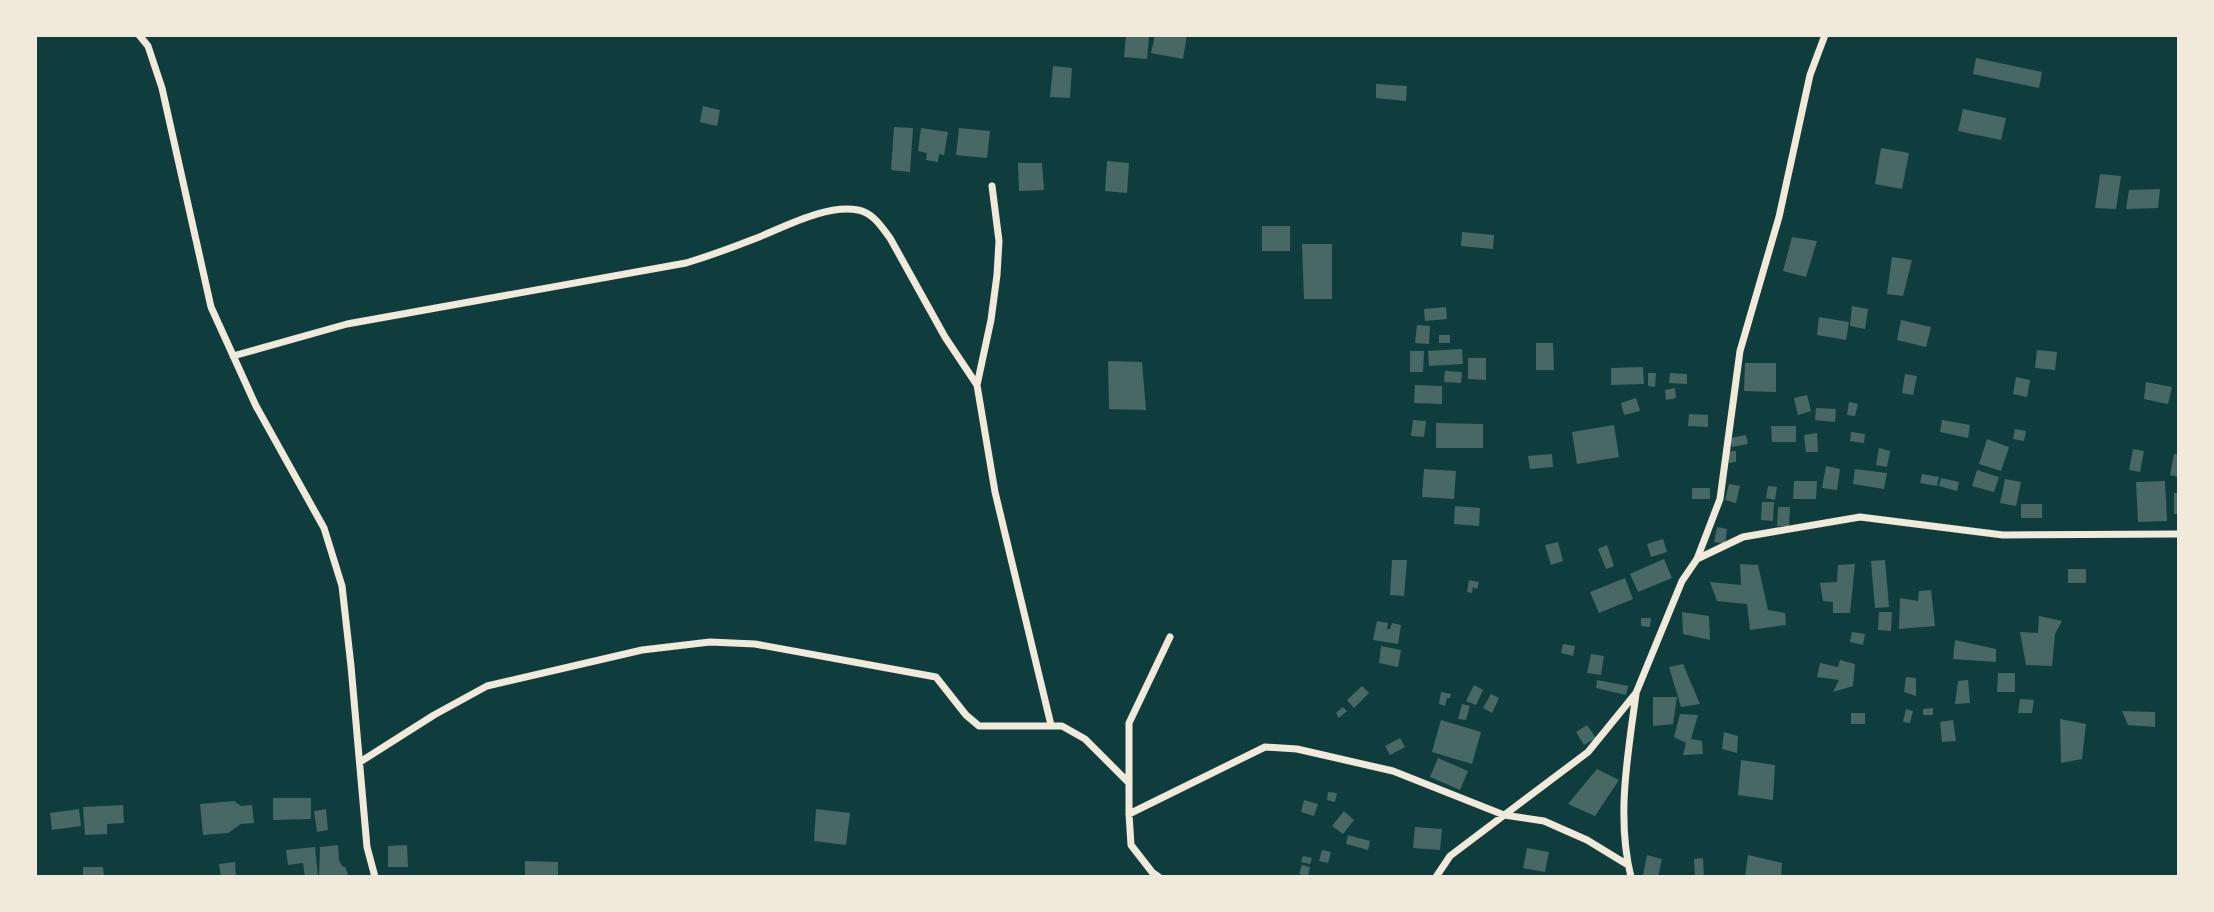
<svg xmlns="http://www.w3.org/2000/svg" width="2214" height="912" viewBox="0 0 2214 912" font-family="'Roboto Serif',serif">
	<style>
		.building { fill: #486865 }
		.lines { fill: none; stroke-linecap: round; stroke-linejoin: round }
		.minor { stroke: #f1e9da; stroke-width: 7 }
	</style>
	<rect width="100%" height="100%" fill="#0f3d3e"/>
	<!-- building -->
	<path class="building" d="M1126 35 1149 37 1147 59 1124 57Z
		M1155 35H1187L1183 59 1151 53Z
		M1976 58 2042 72 2039 88 1973 74Z
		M1053 66 1072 68 1070 98 1050 97Z
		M1376 84 1407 86 1406 101 1376 98Z
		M703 106 720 110 717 126 700 122Z
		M1963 109 2006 118 2001 140 1958 131Z
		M894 127 913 128 910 172 891 170Z
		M921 128 948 132 944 155 939 154 938 162 926 160 927 153 918 151Z
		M959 128 990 131 987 158 956 155Z
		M1881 148 1909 153 1902 189 1875 184Z
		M1107 161 1129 163 1127 193 1105 191Z
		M1018 163H1042L1044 190 1019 191Z
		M2100 174 2121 176 2116 209 2095 208Z
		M2160 189 2158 208 2126 209 2129 190Z
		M1262 226H1290V251H1262Z
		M1462 232 1494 235 1493 249 1461 246Z
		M1792 237 1817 241 1806 277 1783 271Z
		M1302 244H1332V299H1304Z
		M1892 257 1912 260 1903 296 1887 294Z
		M1852 306 1868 309 1865 329 1850 326Z
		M1446 307 1447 319 1425 321 1424 309Z
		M1819 317 1849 322 1846 340 1817 335Z
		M1901 320 1931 327 1926 347 1897 340Z
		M1417 325 1430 326 1429 344 1415 343Z
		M1439 335H1450V343H1439Z
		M1536 343H1553L1554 370H1536Z
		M1462 349 1463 364 1429 366 1428 351Z
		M2037 350 2057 352 2055 370 2035 368Z
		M1410 351H1424L1423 372H1410Z
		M1468 358H1486V380L1468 379Z
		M1108 361 1142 362 1146 410 1109 409Z
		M1745 363H1776V392L1744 391Z
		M1643 367 1644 384 1611 385V368Z
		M1445 371 1462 372 1461 383 1444 382Z
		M1648 373H1656L1655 387 1648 386Z
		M1670 373 1687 374V384L1669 383Z
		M1905 374 1917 376 1913 395 1902 393Z
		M2016 377 2030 380 2027 397 2013 394Z
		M2146 382 2172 387 2168 404 2144 399Z
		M1415 385 1442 386V404L1414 403Z
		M1675 388 1676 398 1666 400 1665 390Z
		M1807 395 1811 411 1798 415 1794 398Z
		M1636 398 1640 411 1624 415 1621 403Z
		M1849 402 1858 404 1855 416 1847 415Z
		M1816 408 1836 409 1835 422 1815 420Z
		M1689 414 1708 415V427L1688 426Z
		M1413 420 1426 421 1424 437 1411 436Z
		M1942 420 1970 425 1968 438 1940 432Z
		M1436 423 1483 424V448H1436Z
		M1614 425 1619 457 1577 464 1572 432Z
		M1771 426H1796V442H1772Z
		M2015 429 2026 431 2024 441 2013 439Z
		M1851 432 1865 434 1864 443 1850 441Z
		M1817 433 1818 452H1806L1804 435Z
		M1746 435 1748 444 1732 447 1730 438Z
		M1987 439 2009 447 2001 471 1979 464Z
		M1879 448 1890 451 1887 467 1876 465Z
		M2133 449 2144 451 2140 472 2129 470Z
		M1729 451H1736V462L1729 463Z
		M1552 454 1553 467 1530 469 1528 456Z
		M2174 454 2179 455V477L2170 475Z
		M1826 466 1840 469 1837 490 1822 488Z
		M1424 469 1456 471 1454 499 1422 497Z
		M1855 469 1887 473 1884 489 1853 484Z
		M1977 470 1999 477 1994 492 1972 486Z
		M1922 474 1939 477 1937 486 1920 483Z
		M1941 478 1959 482 1957 491 1939 486Z
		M2005 479 2021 482 2016 506 2000 503Z
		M1794 481H1817L1816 499H1793Z
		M2165 481 2167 521 2138 522 2136 482Z
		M1729 484 1740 486 1736 503 1725 500Z
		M1768 486 1777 487 1775 500 1766 498Z
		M1692 488H1710V499H1692Z
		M2174 493H2179V514H2174Z
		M1762 502H1774L1773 521 1761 520Z
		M2021 504H2042V518H2021Z
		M1455 506 1480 508 1479 526 1454 524Z
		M1778 507H1790L1789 527 1777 526Z
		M1717 527 1727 529 1725 544 1714 542Z
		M1663 539 1667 552 1651 557 1647 544Z
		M1558 542 1563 561 1551 565 1545 545Z
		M1607 545 1614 566 1606 569 1598 549Z
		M1664 559 1672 578 1638 592 1630 574Z
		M1392 560H1407L1404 596 1390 595Z
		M1885 560 1889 607 1875 608 1871 561Z
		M1740 564 1758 565 1768 610 1785 613 1786 625 1750 630 1747 604 1717 601 1710 582 1741 585Z
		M1855 564 1850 613H1833V602L1823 601 1820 583 1837 582 1838 565Z
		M2068 569H2086V583H2068Z
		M1625 578 1633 599 1599 613 1590 592Z
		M1469 580 1479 582 1477 589 1473 587 1472 593 1467 592Z
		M1931 590 1935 626 1899 629 1900 598 1918 601 1919 591Z
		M1682 612 1709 616 1710 640 1683 634Z
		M1879 612H1892L1891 631 1878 630Z
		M2039 616 2062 621 2055 634 2052 666 2026 665 2020 632 2038 633Z
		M1641 618H1651L1650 627 1641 626Z
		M1377 621 1388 623 1387 629H1390L1392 623 1401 625 1398 644 1373 640Z
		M1852 632 1865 634 1863 645 1850 642Z
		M1955 640 1996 649V662L1953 659Z
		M1563 644 1575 646 1573 656 1561 653Z
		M1381 646 1401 650 1398 667 1379 663Z
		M1591 654 1604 656 1601 675 1587 673Z
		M1840 660 1855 664 1853 686 1833 692 1839 680 1817 677 1820 663 1838 667Z
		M1683 664 1700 704 1681 707 1669 667Z
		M1998 673H2015V692H1997Z
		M1906 677 1916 678V696L1904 692Z
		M1597 680 1628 686 1626 695 1596 688Z
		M1968 680 1970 703 1955 704 1958 681Z
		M1474 685 1483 690 1476 705 1466 701Z
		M1362 686 1369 693 1354 708 1347 700Z
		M1441 692 1451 694 1450 698H1447L1445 706 1439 704Z
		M1491 694 1499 698 1492 713 1483 708Z
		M1653 697H1677L1673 724 1653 726Z
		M2020 699 2034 700 2032 713H2018Z
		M1462 704 1470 706 1466 720 1458 719Z
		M1343 707 1347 711 1339 718 1336 713Z
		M1933 708V715H1923V709Z
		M1906 709 1913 711 1910 723 1903 722Z
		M2122 711 2155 712V727L2128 725Z
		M1851 713H1865V724H1851Z
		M1680 714 1698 715 1691 739 1702 741 1703 754 1683 755 1686 743 1674 737Z
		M2060 719 2086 724 2082 759 2061 763Z
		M1441 720 1481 732 1472 764 1432 752Z
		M1953 720 1956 741 1942 742 1940 722Z
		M1587 725 1596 738 1584 745 1576 732Z
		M1724 732 1738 736 1737 753 1722 749Z
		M1400 738 1405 747 1390 755 1385 746Z
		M1438 758 1468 771 1460 790 1430 777Z
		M1741 760 1775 765 1773 800 1738 795Z
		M1597 769 1619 780 1595 816 1568 804Z
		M1328 792 1337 793 1335 802 1327 800Z
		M273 798H311V819L273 820Z
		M1304 800 1318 804 1314 816 1301 812Z
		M234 801 241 806 252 805 254 823 241 824 228 833 203 835 200 804Z
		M123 805 124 823 107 824V834L85 835 83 807Z
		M79 809 81 826 52 830 50 813Z
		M326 809 328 830 317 832 314 811Z
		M816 809 850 813 846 845 814 841Z
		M1344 811 1354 820 1343 834 1332 826Z
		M1415 827 1442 829 1440 850 1413 848Z
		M1348 835 1370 841 1368 850 1346 844Z
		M338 845 339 860 342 866 345 867 348 874 344 877H319L320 847Z
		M407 845 408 867H388V846Z
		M315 847 318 877H305L303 863 288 865 286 850Z
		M1527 848 1549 852 1545 872 1523 868Z
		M1322 850 1331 852 1328 863 1319 861Z
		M1647 855 1662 859 1658 877 1643 875Z
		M1748 855 1782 863 1781 877H1745Z
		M1303 856 1312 858 1310 864 1301 862Z
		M1703 858 1704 877H1695L1694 859Z
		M525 861 558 862V877H525Z
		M235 862 236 877H221L219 864Z
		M1302 865 1310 867 1308 876 1299 874Z
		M83 867H103L104 877H83Z"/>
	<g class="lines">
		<!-- minor -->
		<path class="minor" d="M139 35 148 46 162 88 211 307 256 406 324 528 342 586 351 666 367 847 375 877
			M992 186 999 241 997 275 991 320 977 385 995 492 1051 725
			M233 356 347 324 686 263C709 256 731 248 754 239 783 228 825 204 858 210 873 213 881 226 890 238L945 337 977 385
			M1697 559 1743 537 1860 517 2003 535 2179 534
			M360 762 434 715 487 686 642 650 710 642 755 644 936 677 966 715 979 726H1062L1085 739 1129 783
			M1129 814 1265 747 1297 749 1393 771 1504 815 1544 821 1587 840 1628 865
			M1159 877 1152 872 1131 845 1129 814V723L1170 637
			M1436 877 1450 856 1588 752 1636 693 1682 581 1697 559 1720 499 1740 351 1779 217 1810 75 1825 35
			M1631 877C1616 817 1628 754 1636 694"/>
	</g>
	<!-- border -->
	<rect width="2214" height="912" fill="none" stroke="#f1e9da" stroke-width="74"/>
</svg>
